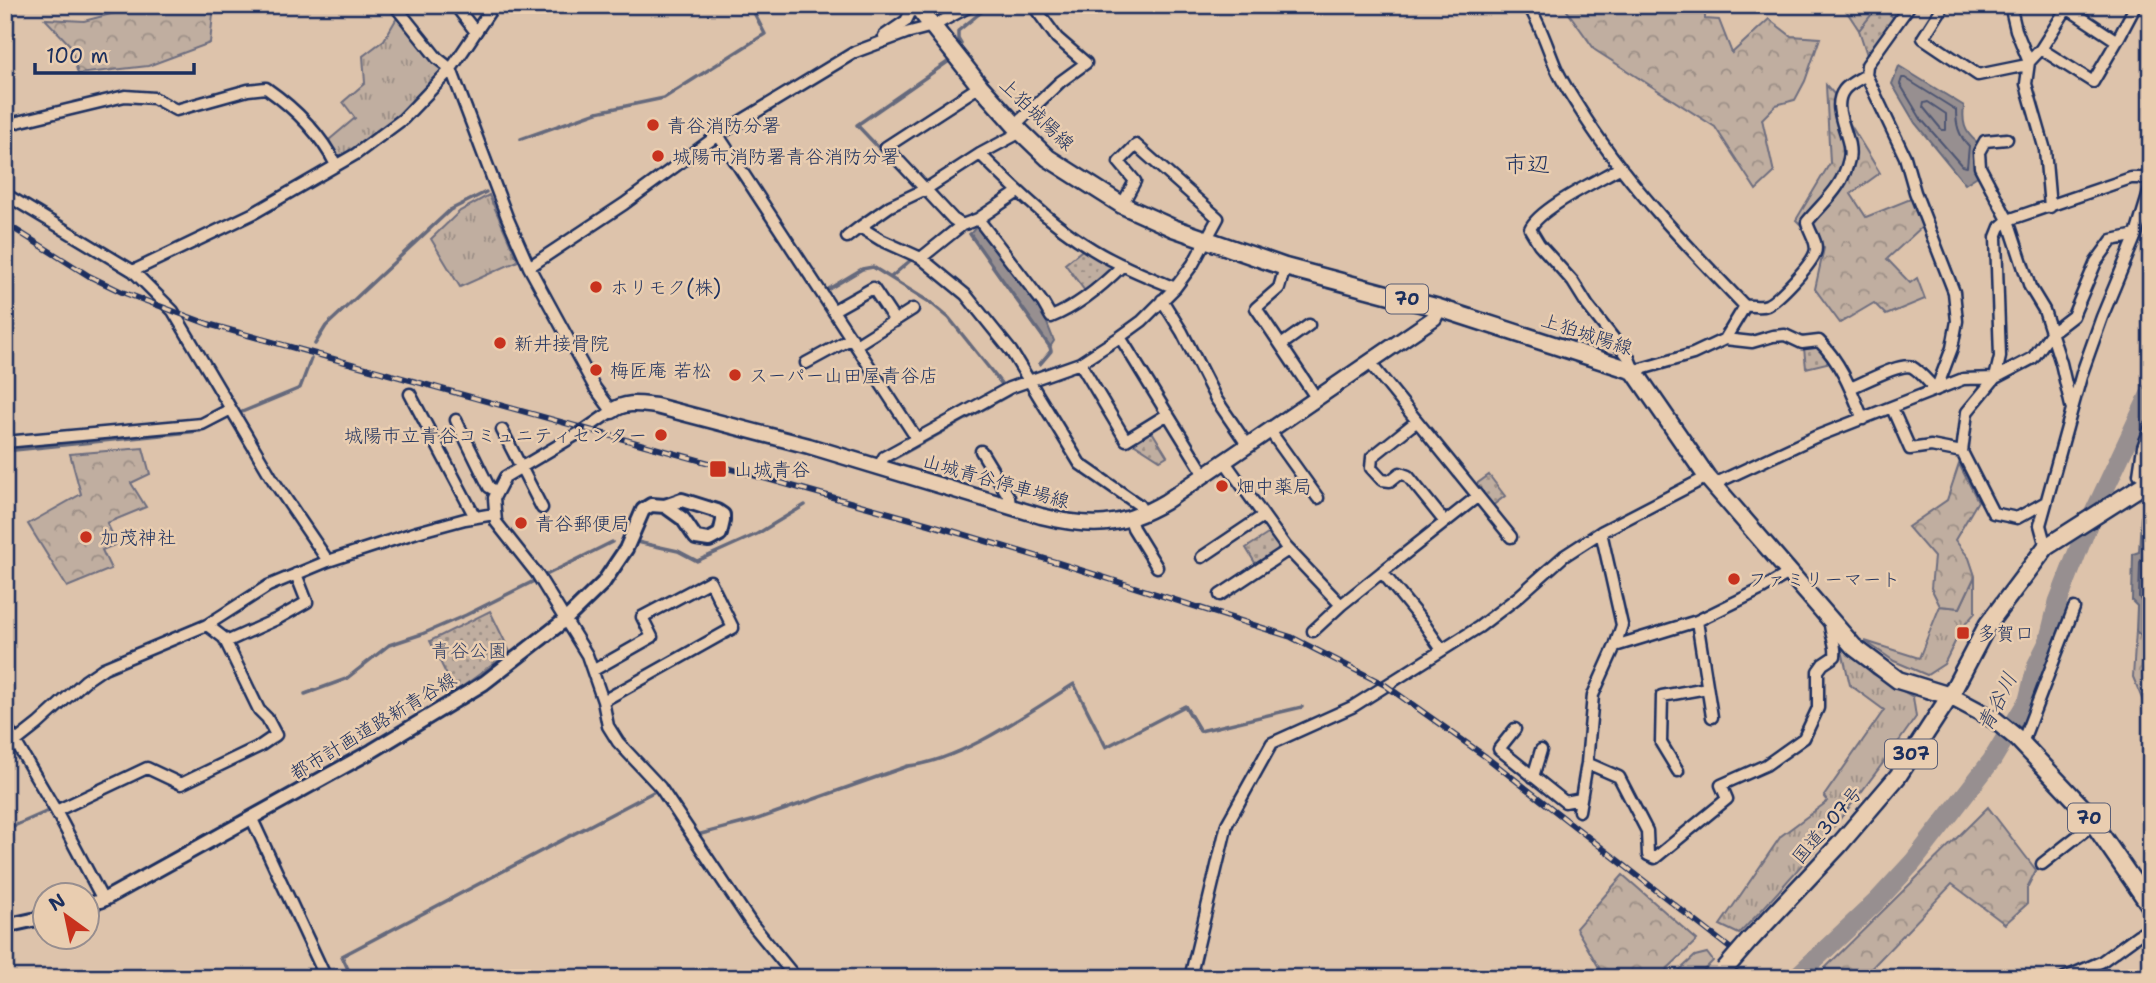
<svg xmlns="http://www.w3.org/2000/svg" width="2156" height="983" viewBox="0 0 2156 983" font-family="'Shantell Sans','Klee One',sans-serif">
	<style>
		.grass { fill: url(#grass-tufts); stroke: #6e6e7f; stroke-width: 2 }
		.forest { fill: url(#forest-crowns); stroke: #6e6e7f; stroke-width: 2 }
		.park { fill: url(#park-dots); stroke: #6e6e7f; stroke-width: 2 }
		.pitch { fill: #c0aea0; stroke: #6e6e7f; stroke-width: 2 }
		.water { fill: #978f90; stroke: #65697c; stroke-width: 2 }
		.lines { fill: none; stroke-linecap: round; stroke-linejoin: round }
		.shore { stroke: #4d5572; stroke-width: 2 }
		.stream { stroke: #65697c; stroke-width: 3.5 }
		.river { stroke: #978f90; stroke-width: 19 }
		.minor-casing { stroke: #1b2f5e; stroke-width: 15 }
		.tertiary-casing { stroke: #1b2f5e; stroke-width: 18 }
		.secondary-casing { stroke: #1b2f5e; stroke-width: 19 }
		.primary-casing { stroke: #1b2f5e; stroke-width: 21 }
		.trunk-casing { stroke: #1b2f5e; stroke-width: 21 }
		.minor { stroke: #e9cdb0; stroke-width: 10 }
		.tertiary { stroke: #e9cdb0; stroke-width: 12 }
		.secondary { stroke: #e9cdb0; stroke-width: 14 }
		.primary { stroke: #e9cdb0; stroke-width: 16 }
		.trunk { stroke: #e9cdb0; stroke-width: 16 }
		.rail-casing { stroke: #1b2f5e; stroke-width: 6 }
		.rail { stroke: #e9cdb0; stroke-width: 3.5; stroke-dasharray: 10; stroke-linecap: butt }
		.trunk-bridge-casing { stroke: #1b2f5e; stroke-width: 21; stroke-linecap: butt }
		.trunk-bridge { stroke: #e9cdb0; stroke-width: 16 }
		.poi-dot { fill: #c8321e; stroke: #e9cdb0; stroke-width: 2.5 }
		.labels { text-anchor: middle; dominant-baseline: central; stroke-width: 5; stroke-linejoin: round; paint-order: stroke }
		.shield { fill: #e9cdb0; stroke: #595e77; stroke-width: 2 }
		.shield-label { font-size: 18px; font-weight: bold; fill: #1b2f5e }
		.street-label { font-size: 19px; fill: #1b2f5e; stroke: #e9cdb0 }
		.poi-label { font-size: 19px; fill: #1b2f5e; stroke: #e9cdb0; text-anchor: start }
		.park-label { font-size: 19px; fill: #344268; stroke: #e9cdb0 }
		.water-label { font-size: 21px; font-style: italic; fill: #344268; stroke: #e9cdb0 }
		.quarter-label { font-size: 23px; fill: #1b2f5e; stroke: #e9cdb0 }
	</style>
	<defs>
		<pattern id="grass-tufts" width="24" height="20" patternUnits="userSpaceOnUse" patternTransform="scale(1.75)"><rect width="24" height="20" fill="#c0aea0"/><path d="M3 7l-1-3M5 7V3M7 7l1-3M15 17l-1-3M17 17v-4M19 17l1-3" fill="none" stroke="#9b8e86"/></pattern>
		<pattern id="forest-crowns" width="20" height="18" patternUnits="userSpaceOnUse" patternTransform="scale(1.75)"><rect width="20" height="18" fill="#c0aea0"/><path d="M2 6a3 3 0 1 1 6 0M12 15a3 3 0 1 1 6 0" fill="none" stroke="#9b8e86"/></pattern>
		<pattern id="park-dots" width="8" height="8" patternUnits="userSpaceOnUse" patternTransform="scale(1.75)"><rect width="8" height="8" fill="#c0aea0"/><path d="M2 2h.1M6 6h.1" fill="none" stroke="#9b8e86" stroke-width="1.8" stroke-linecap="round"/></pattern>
	</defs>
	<rect width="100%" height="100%" fill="#ddc3ab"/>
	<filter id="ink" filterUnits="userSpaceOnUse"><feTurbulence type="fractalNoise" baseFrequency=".0143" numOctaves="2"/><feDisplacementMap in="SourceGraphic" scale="14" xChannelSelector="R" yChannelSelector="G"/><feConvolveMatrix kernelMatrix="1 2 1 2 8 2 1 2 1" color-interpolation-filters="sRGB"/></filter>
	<g filter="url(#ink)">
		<!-- grass -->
		<path class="grass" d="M398 16 443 68 392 122 339 158 329 140 355 118 343 102 365 83 363 56 384 40Z
			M489 195 518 261 460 287 431 239 460 211Z
			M1975 576V613L1962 628 1944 664 1927 675 1894 661 1865 641 1919 658 1940 606 1960 608Z
			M1840 642 1873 674 1913 697 1916 717C1863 794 1804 866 1739 934L1720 925 1781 836 1828 801 1824 796 1884 710 1850 685Z
			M1707 953 1713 961 1696 978H1671L1695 956Z"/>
		<!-- forest -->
		<path class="forest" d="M145 5H214L210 43 148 66 78 74 70 45 45 19 84 21Z
			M1563 5H1705V19L1719 20 1732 53 1769 19 1791 36 1820 38 1805 81 1795 100 1776 105 1762 119 1774 173 1756 190 1715 127 1595 50Z
			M1826 85 1844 105 1850 124 1880 173 1851 194 1866 217 1913 198 1924 225 1887 259 1910 283 1917 278 1925 299 1886 315 1874 303 1840 323 1815 289 1824 248 1796 220 1830 163Z
			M143 448 150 474 131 483 146 507 107 523 117 544 102 550 111 569 67 587 28 524 81 494 70 454Z
			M1959 464 1978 501 1955 540 1969 558 1975 576 1960 608 1940 606 1931 588 1934 557 1908 527 1947 500Z
			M2136 631 2151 645V720L2133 677Z
			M1988 807 2036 870 2027 888V904L2005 924 1952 884 1862 978H1815Z
			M1623 875 1697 940 1658 978H1605L1576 928Z"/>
		<!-- park -->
		<path class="park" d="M1879 5 1895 19 1867 55 1859 30Z
			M1086 247 1117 266 1085 291 1065 264Z
			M1817 346 1831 362 1806 368 1804 348Z
			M1151 430 1167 456 1160 460 1132 442Z
			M1489 475 1505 496 1492 506 1475 485Z
			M1271 532 1283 549 1257 566 1246 548Z
			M490 611 510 652 455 692 430 641Z"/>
		<!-- pitch -->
		<path class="pitch" d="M1838 5H1879L1859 30 1847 12Z"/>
		<!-- water -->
		<path class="water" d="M1899 66 1964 106C1962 122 1964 132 1977 142L1975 167 1979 175 1965 184 1915 123 1892 84Z
			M976 227 981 228 1039 303 1054 341 1050 347 970 234Z
			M2151 513V645L2136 631 2137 606 2132 601 2133 554 2139 552 2141 517Z"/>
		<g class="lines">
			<!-- shore -->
			<path class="shore" d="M1902 78H1905L1956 110C1956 124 1958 135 1969 146L1967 167 1962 166 1921 119 1900 84Z
				M1924 103 1928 102 1946 114V130H1942L1923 107Z
				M2151 520 2148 523 2146 553 2140 562 2139 597 2144 605V628L2151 635"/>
			<!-- stream -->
			<path class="stream" d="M961 44 958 39V31L990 5
				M521 139 597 112 664 98 765 34 750 5
				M917 188 857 125 952 59
				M928 199 947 220
				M970 234 1050 347 1051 351 1040 364
				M922 251 950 227
				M891 277 912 259
				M827 290 862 269 873 267 931 303 949 318 1001 383
				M315 344 326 326 450 210 486 192
				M242 412 300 388 311 359
				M5 451 200 431
				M892 460 1009 395
				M637 542 678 551 697 561 757 534 805 505
				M305 694 346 679 389 645 422 634 466 615 612 542
				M5 830 48 811
				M697 835 755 820 908 766C961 761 1028 713 1074 684L1106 747 1185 706 1200 731 1302 707
				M352 978 342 956 657 790"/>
			<!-- river -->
			<path class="river" d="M1795 978 1877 901 1913 862 1992 760 2028 700 2037 664 2048 642 2058 602 2088 525 2151 391"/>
			<defs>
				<path id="minor" d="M397 5 396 7 437 58 451 69 507 217 529 267 595 388 612 411 586 429 505 477 494 498 496 522 537 574 587 655 603 701 608 726 618 742 660 787 751 923 796 978
					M455 5 475 31
					M1528 5C1541 25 1547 47 1556 68 1564 86 1576 103 1586 119 1630 187 1689 248 1745 306L1725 339
					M1944 5 1923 38 1978 75 2027 65
					M2010 5 2016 30 2029 62 2026 84 2045 150 2050 207
					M884 36 906 21 914 5
					M2041 49 2093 82 2117 41
					M2029 62 2041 49 2067 8 2117 41 2136 5
					M5 125 125 96 154 98 176 110 248 90 266 88C296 109 320 133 336 165
					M1015 125 1060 82 1086 63 1057 38 1033 5
					M1021 132 980 154 926 189 890 206 860 227 881 240 921 258 966 295 1011 351 1080 464 1139 505 1145 514
					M718 135 917 439
					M2007 139 1985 141 1979 152 1980 167 2008 220 2030 287 2044 310 2061 363 2071 406
					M980 154C1021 195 1066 239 1120 264 1138 273 1156 280 1175 288
					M1621 167C1599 180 1539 208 1530 229L1539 244 1573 282 1588 306 1629 358 1634 371 1693 354 1725 339 1752 342 1773 336 1785 335 1802 343 1819 341C1841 362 1852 392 1863 419
					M5 194 133 271 173 311 273 480 328 561
					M978 219 1043 303 1051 317C1077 307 1103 285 1123 265
					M962 225 953 219 886 147 980 86
					M847 237 860 227
					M921 258 962 225 978 219 1018 192
					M529 267 624 204 718 135 855 52 906 33 933 26 972 5
					M1285 267 1279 288 1256 308 1317 399
					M133 271 254 213 356 154 403 119 451 69 494 5
					M1162 300 1182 332 1216 399 1248 446
					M1745 306C1753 305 1760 308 1767 305 1778 300 1811 265 1815 253 1819 243 1809 232 1807 222 1825 200 1842 189 1849 159 1854 137 1829 110 1844 90 1848 84 1860 79 1866 75
					M834 310 873 288 895 321
					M1120 337 1205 475
					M856 345 913 309
					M1281 345 1309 325
					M806 363 852 338
					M1080 363 1126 440 1168 414
					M1370 363 1511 537
					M1850 388C1864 383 1900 362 1912 367 1921 372 1929 383 1936 390L1952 348 1957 321 1954 292 1915 192 1905 157 1866 75 1867 65 1910 5
					M410 394 475 517
					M1892 408 1910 449 1931 446 1962 452 1993 513 2017 518 2046 502
					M456 420 489 487 496 491
					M1417 421 1372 457 1371 468 1382 480 1390 481 1400 473 1408 476 1445 522
					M502 430 542 508
					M1270 431 1318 498
					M5 442 202 424 231 409
					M981 451 1009 497 1010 506
					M1962 452 1967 412 1995 378 2000 357 1996 237 2000 227 2008 220 2131 178H2151
					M1225 462 1286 547 1341 605 1382 572 1425 625 1442 650
					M878 468 884 457 1009 388 1080 363 1120 337 1142 321 1175 288 1193 264 1218 218 1136 145 1119 162 1135 181 1122 205
					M2139 474 2143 447 2151 426
					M1714 484 1815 437 1963 379 1995 378 2033 358 2051 333 2073 316 2096 262 2112 240 2136 235
					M1130 519 1133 528 1157 567
					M1601 532 1622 625 1615 646
					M2046 547 2040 525 2082 373 2102 317 2136 235 2151 186
					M1202 557 1263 516
					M1382 572 1478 496
					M1220 595 1288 550
					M1697 621 1712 717
					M1313 631 1341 605
					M226 642 277 619 307 602 296 574
					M594 670 652 637 642 617 710 581 733 628 603 701
					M5 724 56 811 103 900
					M1515 729 1499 749 1565 802 1581 799
					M2022 743 2074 608
					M5 750 38 724 85 681 104 668 207 625 268 586 328 561 417 532 465 519 494 514
					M1587 763 1619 777 1647 831 1648 855 1655 858 1727 799 1721 785 1766 765 1804 738 1818 708V671L1823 664 1835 656C1837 643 1829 634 1830 620
					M1678 771 1661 743 1662 696 1707 688
					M1533 777 1541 750
					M56 811 147 768 181 784 260 746 276 735 267 718 259 710 224 638 207 625
					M1579 811 1587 763 1593 695 1615 646 1697 621 1762 589 1789 573
					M252 819 326 978
					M2042 864 2093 824
					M1190 978 1227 824 1272 743 1352 707 1479 627 1518 597 1564 556 1601 532 1707 477
					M2064 978 2101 962 2138 935 2151 929"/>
				<path id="tertiary" d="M88 905 103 900 372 751 484 683 565 620 603 583 626 549 643 510 651 505 665 506 682 500 717 511 723 515V521L720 534 709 540 696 538 683 519 665 506
					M5 926 46 917"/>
				<path id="secondary" d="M612 411C626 401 639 404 656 406L809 446 1041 516C1090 528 1121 528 1165 502L1434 318 1439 308"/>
				<path id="primary" d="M916 5 980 86 1021 132 1048 158 1122 205 1173 228 1285 267 1439 308 1634 371 1707 477 1854 647 1898 680 1950 696 1995 720 2017 738 2082 807 2151 907"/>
				<path id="trunk" d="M1749 941 1839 845 1898 776 1950 696 1988 624 2046 547 2151 480"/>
			</defs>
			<!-- minor casing -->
			<use href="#minor" class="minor-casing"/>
			<!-- tertiary casing -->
			<use href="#tertiary" class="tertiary-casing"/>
			<!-- secondary casing -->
			<use href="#secondary" class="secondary-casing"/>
			<!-- primary casing -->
			<use href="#primary" class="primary-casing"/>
			<!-- trunk casing -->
			<use href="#trunk" class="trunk-casing"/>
			<!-- minor -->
			<use href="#minor" class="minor"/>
			<!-- tertiary -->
			<use href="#tertiary" class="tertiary"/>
			<!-- secondary -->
			<use href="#secondary" class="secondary"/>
			<!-- primary -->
			<use href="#primary" class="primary"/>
			<!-- trunk -->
			<use href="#trunk" class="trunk"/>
			<defs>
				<path id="rail" d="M5 223 89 276 122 292 208 324 929 524 1059 563 1291 637 1385 685 1486 757 1740 956"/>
			</defs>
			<!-- rail casing -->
			<use href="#rail" class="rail-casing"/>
			<!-- rail -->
			<use href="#rail" class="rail"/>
			<defs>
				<path id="trunk-bridge" d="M1724 970 1749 941"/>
			</defs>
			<!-- trunk-bridge casing -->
			<use href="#trunk-bridge" class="trunk-bridge-casing"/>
			<!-- trunk-bridge -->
			<use href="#trunk-bridge" class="trunk-bridge"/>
		</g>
	</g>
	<!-- markers -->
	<g class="poi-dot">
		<circle cx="653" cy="125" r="7"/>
		<circle cx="658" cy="156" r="7"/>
		<circle cx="596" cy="287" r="7"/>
		<circle cx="500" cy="343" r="7"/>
		<circle cx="596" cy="370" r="7"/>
		<circle cx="735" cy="375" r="7"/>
		<circle cx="661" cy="435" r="7"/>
		<rect x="709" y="460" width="18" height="18" rx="3.5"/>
		<circle cx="1222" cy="486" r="7"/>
		<circle cx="521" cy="523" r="7"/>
		<circle cx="86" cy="537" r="7"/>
		<circle cx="1734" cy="579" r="7"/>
		<rect x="1956" y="626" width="14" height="14" rx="3.5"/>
	</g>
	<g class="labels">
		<!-- shield labels -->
		<g class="shield">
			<rect x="1386" y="284.5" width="42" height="29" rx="5"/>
			<rect x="1885" y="739.5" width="52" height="29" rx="5"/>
			<rect x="2068" y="803.5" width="42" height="29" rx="5"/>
		</g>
		<g class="shield-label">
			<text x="1407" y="299">70</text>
			<text x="1911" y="754">307</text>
			<text x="2089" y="818">70</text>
		</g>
		<!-- street labels -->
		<g class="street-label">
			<text transform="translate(1037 114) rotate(44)">上狛城陽線</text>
			<text transform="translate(1587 334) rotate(18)">上狛城陽線</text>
			<text transform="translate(996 481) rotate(16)">山城青谷停車場線</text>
			<text transform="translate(373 726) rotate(-31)">都市計画道路新青谷線</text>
			<text transform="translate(1827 825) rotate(-49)">国道307号</text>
		</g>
		<!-- poi labels -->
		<g class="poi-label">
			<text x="667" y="125">青谷消防分署</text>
			<text x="672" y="156">城陽市消防署青谷消防分署</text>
			<text x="610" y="287">ホリモク(株)</text>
			<text x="514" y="343">新井接骨院</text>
			<text x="610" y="370">梅匠庵 若松</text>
			<text x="749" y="375">スーパー山田屋青谷店</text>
			<text x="647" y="435" text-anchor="end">城陽市立青谷コミュニティセンター</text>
			<text x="734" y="469">山城青谷</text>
			<text x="1236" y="486">畑中薬局</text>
			<text x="535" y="523">青谷郵便局</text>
			<text x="100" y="537">加茂神社</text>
			<text x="1748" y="579">ファミリーマート</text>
			<text x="1977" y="633">多賀口</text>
		</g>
		<!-- park labels -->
		<g class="park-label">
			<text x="469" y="650">青谷公園</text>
		</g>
		<!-- water labels -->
		<g class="water-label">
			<text transform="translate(1997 702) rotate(-63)">青谷川</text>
		</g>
		<!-- quarter labels -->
		<g class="quarter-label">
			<text x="1527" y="164">市辺</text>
		</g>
	</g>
	<!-- margin -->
	<rect width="2156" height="983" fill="none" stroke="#e9cdb0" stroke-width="28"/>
	<rect x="14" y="14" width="2128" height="955" fill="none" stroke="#1b2f5e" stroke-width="2.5" filter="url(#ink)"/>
	<!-- north arrow -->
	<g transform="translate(66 916) rotate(327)"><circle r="33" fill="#e9cdb0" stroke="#978e8f" stroke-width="2"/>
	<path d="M0-5L12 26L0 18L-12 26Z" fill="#c8321e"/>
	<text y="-10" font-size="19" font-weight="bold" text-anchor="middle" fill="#1b2f5e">N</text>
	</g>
	<!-- scale -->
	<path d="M35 63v10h159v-10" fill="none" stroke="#1b2f5e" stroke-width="3.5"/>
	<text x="46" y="63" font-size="21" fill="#1b2f5e" stroke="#e9cdb0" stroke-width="5" paint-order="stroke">100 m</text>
</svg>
